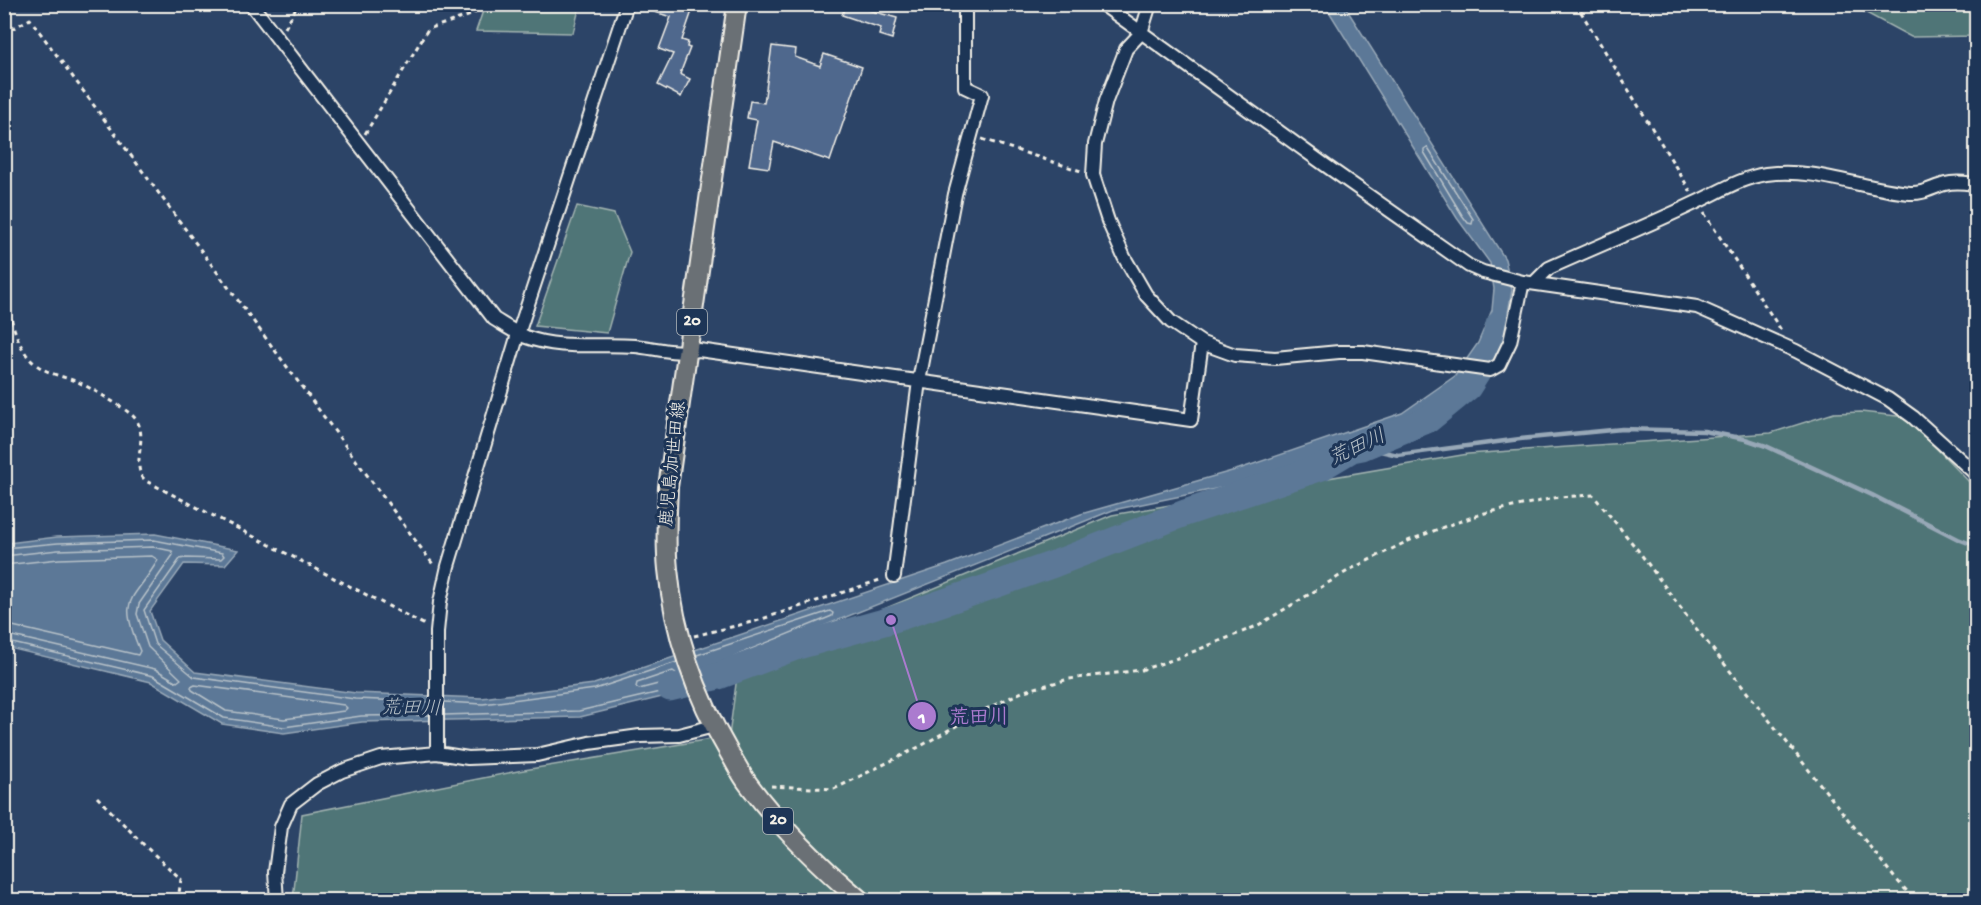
<svg xmlns="http://www.w3.org/2000/svg" width="1981" height="905" viewBox="0 0 1981 905" font-family="'Gochi Hand','Klee One',sans-serif">
	<style>
		.green { fill: #507577; stroke: #a2b3b0; stroke-width: 1.5 }
		.water { fill: #5b7897; stroke: #98a8b7; stroke-width: 1.5 }
		.lines { fill: none; stroke-linecap: round; stroke-linejoin: round }
		.shore { stroke: #b7c1c8; stroke-width: 1.5 }
		.stream { stroke: #98a8b7; stroke-width: 4.5 }
		.river { stroke: #5b7897; stroke-width: 27 }
		.building { fill: #4f678d; stroke: #f4f1e8; stroke-width: 1.5 }
		.street-casing { stroke: #f4f1e8; stroke-width: 16 }
		.primary-casing { stroke: #f4f1e8; stroke-width: 22 }
		.path { stroke: #f4f1e8; stroke-width: 3; stroke-dasharray: 4.5 4.5; stroke-linecap: butt }
		.street { stroke: #1d3557; stroke-width: 12 }
		.primary { stroke: #6b6f75; stroke-width: 18 }
		.labels { text-anchor: middle; dominant-baseline: central; stroke-width: 6; stroke-linejoin: round; paint-order: stroke }
		.shield { fill: #1d3557; stroke: #b4b9bc; stroke-width: 1.5 }
		.shield-label { font-size: 16px; font-weight: bold; fill: #f4f1e8 }
		.street-label { font-size: 18px; fill: #f4f1e8; stroke: #1d3557 }
		.water-label { font-size: 20px; font-style: italic; fill: #b7c1c8; stroke: #1d3557 }
		.leader { fill: none; stroke: #ab7bcf; stroke-width: 2 }
		.callout-dot { fill: #ab7bcf; stroke: #1d3557; stroke-width: 2 }
		.mark-label { font-size: 18px; text-anchor: middle; font-weight: bold; fill: #fff }
		.callout-label { font-size: 20px; text-anchor: middle; font-weight: bold; fill: #ab7bcf; stroke: #1d3557; stroke-width: 6; stroke-linejoin: round; paint-order: stroke }
	</style>
	<rect width="100%" height="100%" fill="#2c4467"/>
	<filter id="ink" filterUnits="userSpaceOnUse"><feTurbulence type="fractalNoise" baseFrequency=".0167" numOctaves="2"/><feDisplacementMap in="SourceGraphic" scale="12" xChannelSelector="R" yChannelSelector="G"/><feConvolveMatrix kernelMatrix="1 2 1 2 8 2 1 2 1" color-interpolation-filters="sRGB"/></filter>
	<g filter="url(#ink)">
		<!-- green -->
		<path class="green" d="M485 5V4L580 5 573 33 476 31Z
			M1857 5H1976V36L1911 37 1857 8Z
			M577 206 614 214 630 252 607 333 535 326Z
			M1861 412 1906 417 1976 489V900H293L302 814 518 771 729 736 738 669 1112 515 1468 454 1771 433 1834 413Z"/>
		<!-- water -->
		<path class="water" d="M1325 5H1344L1505 259 1512 290 1507 319 1497 346 1464 385 1402 424 1244 483 1113 510 751 655 666 696 580 717 362 722 284 733 222 724 151 682 5 647 4 540 8 543 57 537 155 534 238 550 225 565 184 564 150 611 160 640 195 672 356 693 482 698 594 684 947 565 1081 514 1239 469 1402 413 1455 376 1478 343 1492 310 1494 289 1490 263 1457 218Z"/>
		<g class="lines">
			<!-- shore -->
			<path class="shore" d="M1427 147 1473 219 1472 224 1468 223 1462 215 1424 152V149Z
				M4 548 58 543 154 540 222 553 224 556 221 559 185 558 180 559 144 610 155 644 194 677 355 699 430 702
				M4 556 58 550 92 549 153 547 172 551 173 555 139 604 137 614 148 647 181 679 177 682 155 669 4 634
				M4 565 59 559 152 556 158 560C132 604 117 596 140 651L138 655 4 624
				M4 641 153 676 224 718 284 727 361 716 430 715
				M697 655 830 611 833 613 832 616 749 650 703 672
				M673 671 676 673V676L662 683 639 689 636 687 637 683Z
				M195 685 344 705 347 708 344 711 284 719 226 711 192 690 191 687Z
				M444 702 483 704 595 689 677 662
				M444 715 579 711 664 691 684 681"/>
			<!-- stream -->
			<path class="stream" d="M1362 447 1398 455 1520 439 1622 429 1704 431 1745 439 1766 446 1872 495 1958 539 1976 546"/>
			<!-- river -->
			<path class="river" d="M670 688 719 676 798 646 891 620 986 588 1054 564 1185 513 1322 467 1352 449 1362 447 1429 419 1468 387 1493 347 1499 325"/>
		</g>
		<!-- building -->
		<path class="building" d="M639 4H671L692 11 682 40 688 42 687 47 690 48 680 74 690 79 681 97 658 85 673 54 659 49 671 17 639 7Z
			M846 4H867L865 9 897 18 892 39 879 35 881 28 842 15Z
			M772 46 796 49 795 57 820 66 824 54 862 67 830 161 774 142 769 168 749 165 757 120 747 118 750 101 764 103Z"/>
		<g class="lines">
			<defs>
				<path id="street" d="M251 4 494 319C504 325 514 332 526 337 561 350 599 343 635 346 656 348 678 355 699 350L1191 420 1202 343
					M1102 4 1325 165 1469 266 1483 272 1523 282 1697 307 1796 351 1888 399 1913 417 1976 474
					M1150 4 1141 33 1126 49 1106 101 1095 144 1093 175 1108 221 1124 257 1146 295 1171 322 1202 343 1235 355 1275 358 1339 352H1363L1490 370 1499 365 1510 342 1523 282
					M1534 283 1549 268C1598 246 1647 226 1695 203 1719 192 1740 178 1766 174 1815 167 1862 189 1910 193 1924 194 1933 187 1945 184 1956 181 1966 183 1976 184
					M894 576 919 381 955 194 982 95 965 87V4
					M437 753V632L440 602 448 566 518 334 627 4
					M277 900 275 872 281 827 291 804 317 784 342 771 381 758 437 753 468 758 537 755 589 743 640 736 679 735 714 726"/>
				<path id="primary" d="M737 4 668 487C667 514 665 541 668 569 674 635 697 698 730 754 736 764 742 776 749 785 781 828 820 866 860 900"/>
			</defs>
			<!-- street casing -->
			<use href="#street" class="street-casing"/>
			<!-- primary casing -->
			<use href="#primary" class="primary-casing"/>
			<!-- path -->
			<path class="path" d="M1576 4 1691 192
				M285 28 298 4
				M4 33 30 19 435 567
				M365 134 428 29 474 14 478 4
				M982 139 1081 171
				M1704 213 1781 330
				M4 293C10 312 14 337 26 354 38 372 59 375 78 382 91 388 123 407 133 416 152 435 128 466 146 481L425 625
				M694 636 756 621 883 579
				M771 786 834 789 919 747 984 710 1024 691 1069 679 1141 670 1175 659 1257 626 1351 569 1408 541 1446 526 1485 513 1559 497 1593 495 1637 549 1691 622 1894 877 1915 900
				M97 797 146 847 181 879 178 900"/>
			<!-- street -->
			<use href="#street" class="street"/>
			<!-- primary -->
			<use href="#primary" class="primary"/>
		</g>
	</g>
	<g class="labels">
		<!-- shield labels -->
		<g class="shield">
			<rect x="677" y="309" width="30" height="26" rx="4.5"/>
			<rect x="763" y="808" width="30" height="26" rx="4.5"/>
		</g>
		<g class="shield-label">
			<text x="692" y="322">20</text>
			<text x="778" y="821">20</text>
		</g>
		<!-- street labels -->
		<g class="street-label">
			<text transform="translate(674 464) rotate(-84)">鹿児島加世田線</text>
		</g>
		<!-- water labels -->
		<g class="water-label">
			<text transform="translate(1358 449) rotate(-25)">荒田川</text>
			<text transform="translate(411 710) rotate(1)">荒田川</text>
		</g>
	</g>
	<!-- callouts -->
	<path class="leader" d="M891 620L922 716"/>
	<g class="callout-dot">
		<circle cx="891" cy="620" r="6"/>
		<circle cx="922" cy="716" r="15"/>
	</g>
	<g class="mark-label">
		<text x="922" y="723">1</text>
	</g>
	<g class="callout-label">
		<text x="979" y="723">荒田川</text>
	</g>
	<!-- margin -->
	<rect width="1981" height="905" fill="none" stroke="#1d3557" stroke-width="24"/>
	<rect x="12" y="12" width="1957" height="881" fill="none" stroke="#f4f1e8" stroke-width="2" filter="url(#ink)"/>
</svg>
